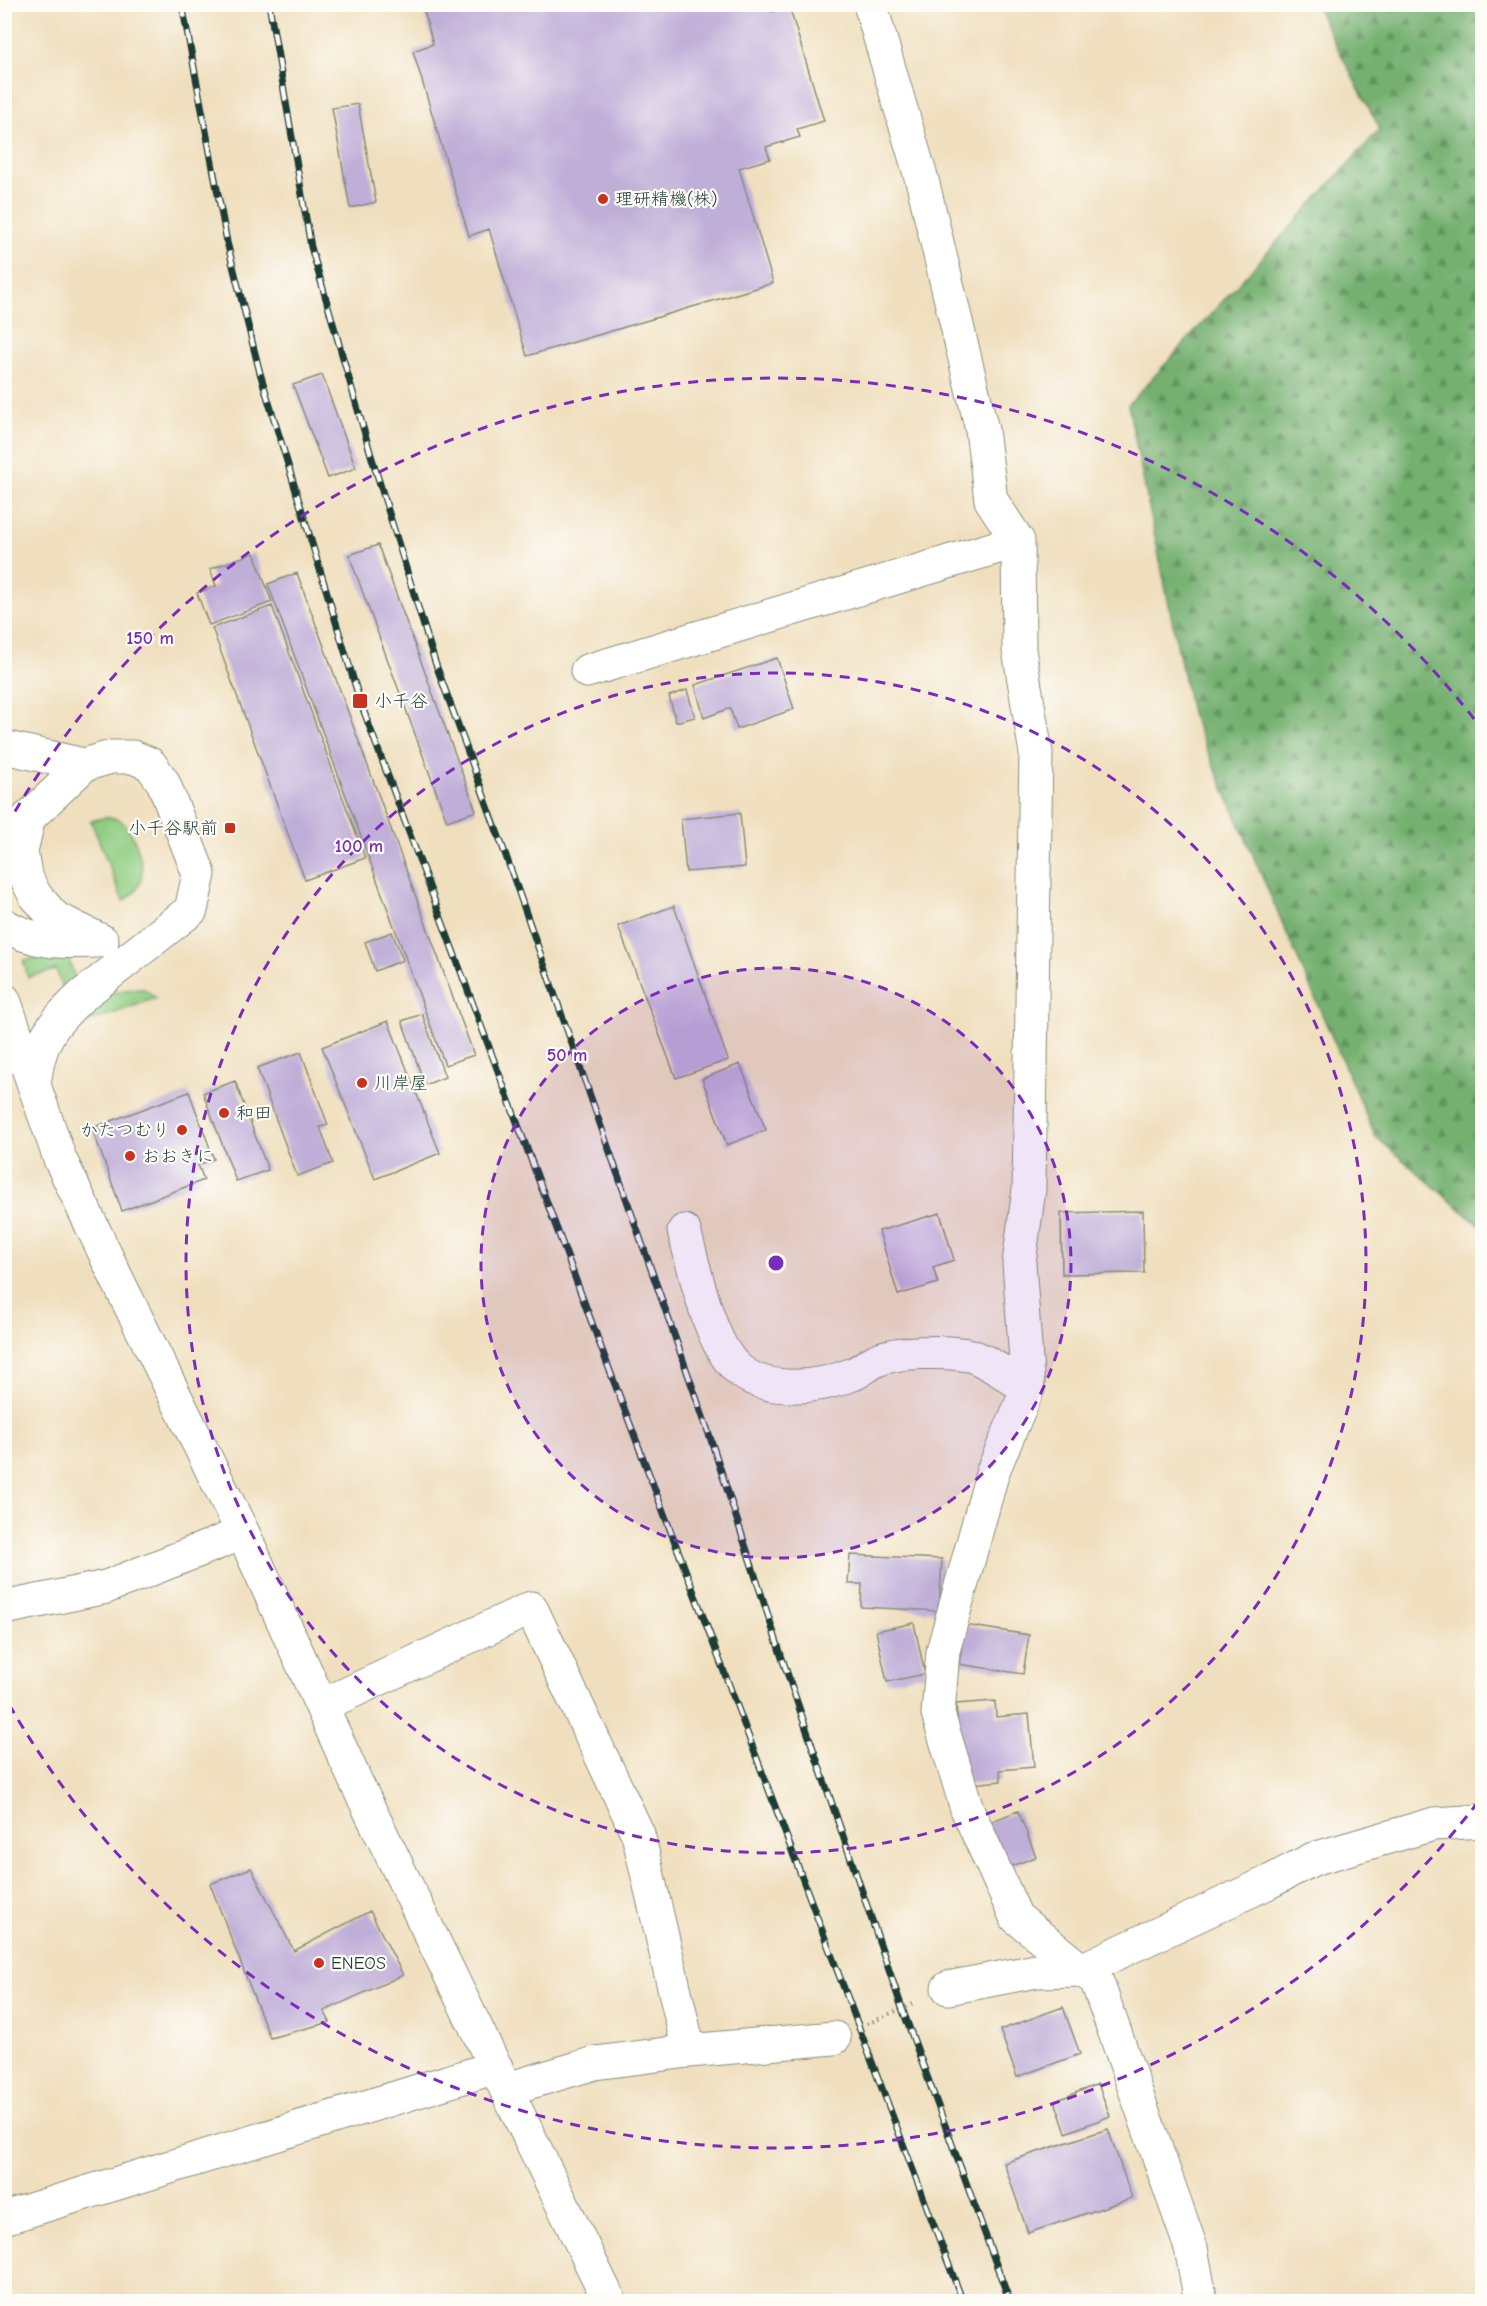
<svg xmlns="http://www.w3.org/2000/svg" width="1487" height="2306" viewBox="0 0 1487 2306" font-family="'Comic Neue','Klee One',sans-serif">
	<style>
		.forest { fill: url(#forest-firs); stroke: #4a7652; stroke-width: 1.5 }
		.garden { fill: #90cd82; stroke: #58855b; stroke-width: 1.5 }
		.building { fill: #bfaed8 }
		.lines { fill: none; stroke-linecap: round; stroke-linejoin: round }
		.minor-casing { stroke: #888e79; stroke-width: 35 }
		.path { stroke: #888e79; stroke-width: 4; stroke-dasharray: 1.5 4.5; stroke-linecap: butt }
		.minor { stroke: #fff; stroke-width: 33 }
		.rail-casing { stroke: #1f3d34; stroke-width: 7 }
		.rail { stroke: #fdfcf7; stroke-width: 4.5; stroke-dasharray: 14; stroke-linecap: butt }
		.ring { fill: none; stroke: #7b2cbf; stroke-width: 3; stroke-dasharray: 10 8 }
		.poi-dot { fill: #c8321e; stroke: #fdfcf7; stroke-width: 2 }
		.labels { text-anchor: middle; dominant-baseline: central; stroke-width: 4.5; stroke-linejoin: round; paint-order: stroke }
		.poi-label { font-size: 18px; fill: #1f3d34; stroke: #fdfcf7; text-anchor: start }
		.centre { fill: #7b2cbf; stroke: #fdfcf7; stroke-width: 3 }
		.ring-label { font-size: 18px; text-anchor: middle; font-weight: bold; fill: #7b2cbf; stroke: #fdfcf7; stroke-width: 4.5; stroke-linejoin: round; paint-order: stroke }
	</style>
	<defs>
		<pattern id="forest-firs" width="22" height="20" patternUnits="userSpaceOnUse" patternTransform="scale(1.5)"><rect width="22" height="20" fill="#74b070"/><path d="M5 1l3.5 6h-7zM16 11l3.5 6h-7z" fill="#5f905d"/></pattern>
	</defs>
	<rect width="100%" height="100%" fill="#fdfcf7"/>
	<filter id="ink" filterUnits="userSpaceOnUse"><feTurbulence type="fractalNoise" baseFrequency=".0167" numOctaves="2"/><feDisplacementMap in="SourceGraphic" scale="12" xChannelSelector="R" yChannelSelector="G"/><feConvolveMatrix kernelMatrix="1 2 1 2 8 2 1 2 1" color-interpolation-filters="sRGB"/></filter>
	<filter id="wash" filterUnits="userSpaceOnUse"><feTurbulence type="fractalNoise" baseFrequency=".008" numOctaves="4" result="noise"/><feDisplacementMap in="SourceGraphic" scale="24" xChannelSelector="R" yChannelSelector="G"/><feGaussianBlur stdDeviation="1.35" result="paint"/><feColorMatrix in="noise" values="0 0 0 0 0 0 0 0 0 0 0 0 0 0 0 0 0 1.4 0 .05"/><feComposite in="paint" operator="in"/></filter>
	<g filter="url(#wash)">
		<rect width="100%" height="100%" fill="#f0dfbe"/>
		<!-- forest -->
		<path class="forest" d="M1315 5H1482V1228L1375 1136 1191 713 1128 405 1380 129Z"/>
		<!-- garden -->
		<path class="garden" d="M106 817C110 818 116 818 120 820 126 824 131 833 134 839 144 862 148 888 123 901L91 821Z
			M68 956 76 982 65 994 56 970 28 977 23 960Z
			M133 989H144L156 998 78 1026 76 1023C97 1000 100 992 133 989Z"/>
		<g id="blocks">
			<!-- building -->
			<path class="building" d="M422 4H770L772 12 789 6 824 121 797 129 800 137 766 147 770 159 739 168 773 283 527 356 489 229 469 236 413 51 433 44Z
				M358 104 376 202 350 208 332 108Z
				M322 375 356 468 328 478 293 385Z
				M378 545 476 811 447 821 349 555Z
				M254 553 272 602 209 625 197 593 216 586 210 569Z
				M297 573 474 1055 445 1065 268 584Z
				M272 606 365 858 305 880 212 628Z
				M777 658 794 709 737 729 730 708 704 718 695 685Z
				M687 690 695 717 676 722 669 696Z
				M740 813 745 867 686 872 681 819Z
				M674 906 728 1060 676 1078 618 926Z
				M392 932 403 960 375 971 365 942Z
				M422 1014 445 1077 425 1085 402 1021Z
				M388 1021 440 1153 375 1179 322 1047Z
				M301 1052 328 1125 320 1127 333 1163 297 1176 257 1068Z
				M740 1064 766 1130 727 1145 702 1079Z
				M235 1081 268 1170 236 1181 203 1093Z
				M189 1092 214 1159 198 1165 204 1180 122 1211 92 1128Z
				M1143 1211 1144 1273 1062 1274 1061 1213Z
				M940 1213 954 1260 933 1267 938 1283 898 1295 879 1231Z
				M850 1555 942 1559 939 1611 861 1607 862 1584H848Z
				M914 1623 925 1674 887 1682 876 1631Z
				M965 1625 1029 1635 1023 1674 959 1664Z
				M995 1701 996 1717 1029 1714 1034 1767 1000 1770 1001 1781 963 1785 956 1704Z
				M1018 1811 1036 1857 1003 1869 985 1824Z
				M251 1868 294 1951 370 1911 403 1975 324 2011 330 2022 270 2038 210 1884Z
				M1063 2007 1080 2054 1017 2077 1000 2030Z
				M1098 2084 1110 2116 1066 2133 1055 2101Z
				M1108 2129 1132 2198 1028 2233 1004 2163Z"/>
		</g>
	</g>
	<g filter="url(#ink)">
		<use href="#blocks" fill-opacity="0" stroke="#888e79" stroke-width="1.5"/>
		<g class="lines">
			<defs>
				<path id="minor" d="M870 4 923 184 982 430 991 500 1018 541 1019 650 1036 753 1029 1189 1019 1263 1028 1388 993 1471 943 1651 938 1714 967 1809 1016 1917 1081 1970 1096 1979 1191 2248 1201 2302
					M587 671 1018 541
					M4 747 84 765
					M29 817 21 851 25 875 35 895 55 918 102 941
					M4 841 84 765 111 757H133L150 764 163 782 199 874 191 910 84 994C51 1024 39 1040 34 1085
					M4 925C37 944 61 942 97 941
					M4 1000 60 1159 118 1281 243 1533 356 1782 610 2302
					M684 1231C695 1268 708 1341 736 1367 749 1380 767 1385 786 1386 809 1387 832 1383 853 1374 861 1371 868 1364 877 1360 896 1351 947 1351 968 1355 982 1357 1014 1380 1028 1388
					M4 1608 106 1587 243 1533
					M323 1705 531 1608 638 1834 689 2051
					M948 1988 1036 1971 1081 1970 1269 1882 1313 1859 1434 1824 1482 1821
					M507 2089 595 2063 689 2051 834 2038
					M4 2218 496 2067"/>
			</defs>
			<!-- minor casing -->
			<use href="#minor" class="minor-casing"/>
			<!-- path -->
			<path class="path" d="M867 2024 914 2003"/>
			<!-- minor -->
			<use href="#minor" class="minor"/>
			<defs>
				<path id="rail" d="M182 4 227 242 260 373 360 701 602 1350 963 2302
					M269 4 311 247 371 455 435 662 506 856 710 1437 782 1658 902 2008 1010 2302"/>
			</defs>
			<!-- rail casing -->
			<use href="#rail" class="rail-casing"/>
			<!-- rail -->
			<use href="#rail" class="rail"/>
		</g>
	</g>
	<!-- distance rings -->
	<circle cx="776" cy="1263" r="295" fill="#7b2cbf" fill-opacity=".12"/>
	<g class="ring">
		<circle cx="776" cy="1263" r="295"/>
		<circle cx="776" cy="1263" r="590"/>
		<path d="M1478 1802A885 885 0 0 1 6 1699M6 827A885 885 0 0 1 1478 724"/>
	</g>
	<!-- markers -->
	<g class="poi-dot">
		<circle cx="603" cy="199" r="6"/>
		<rect x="352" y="693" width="16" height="16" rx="3"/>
		<rect x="224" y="822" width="12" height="12" rx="3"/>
		<circle cx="362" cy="1083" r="6"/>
		<circle cx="224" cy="1113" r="6"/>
		<circle cx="182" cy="1130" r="6"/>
		<circle cx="130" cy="1156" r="6"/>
		<circle cx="319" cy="1963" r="6"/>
	</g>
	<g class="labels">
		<!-- poi labels -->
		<g class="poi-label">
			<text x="615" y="199">理研精機(株)</text>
			<text x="374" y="701">小千谷</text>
			<text x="218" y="828" text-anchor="end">小千谷駅前</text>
			<text x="374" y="1083">川岸屋</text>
			<text x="236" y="1113">和田</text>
			<text x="170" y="1130" text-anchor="end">かたつむり</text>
			<text x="142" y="1156">おおきに</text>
			<text x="331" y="1963">ENEOS</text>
		</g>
	</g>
	<circle cx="776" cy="1263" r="9" class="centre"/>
	<g class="ring-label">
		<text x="150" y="644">150 m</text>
		<text x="359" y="852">100 m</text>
		<text x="567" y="1061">50 m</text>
	</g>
	<!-- margin -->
	<rect width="1487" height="2306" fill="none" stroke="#fdfcf7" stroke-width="24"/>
</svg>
